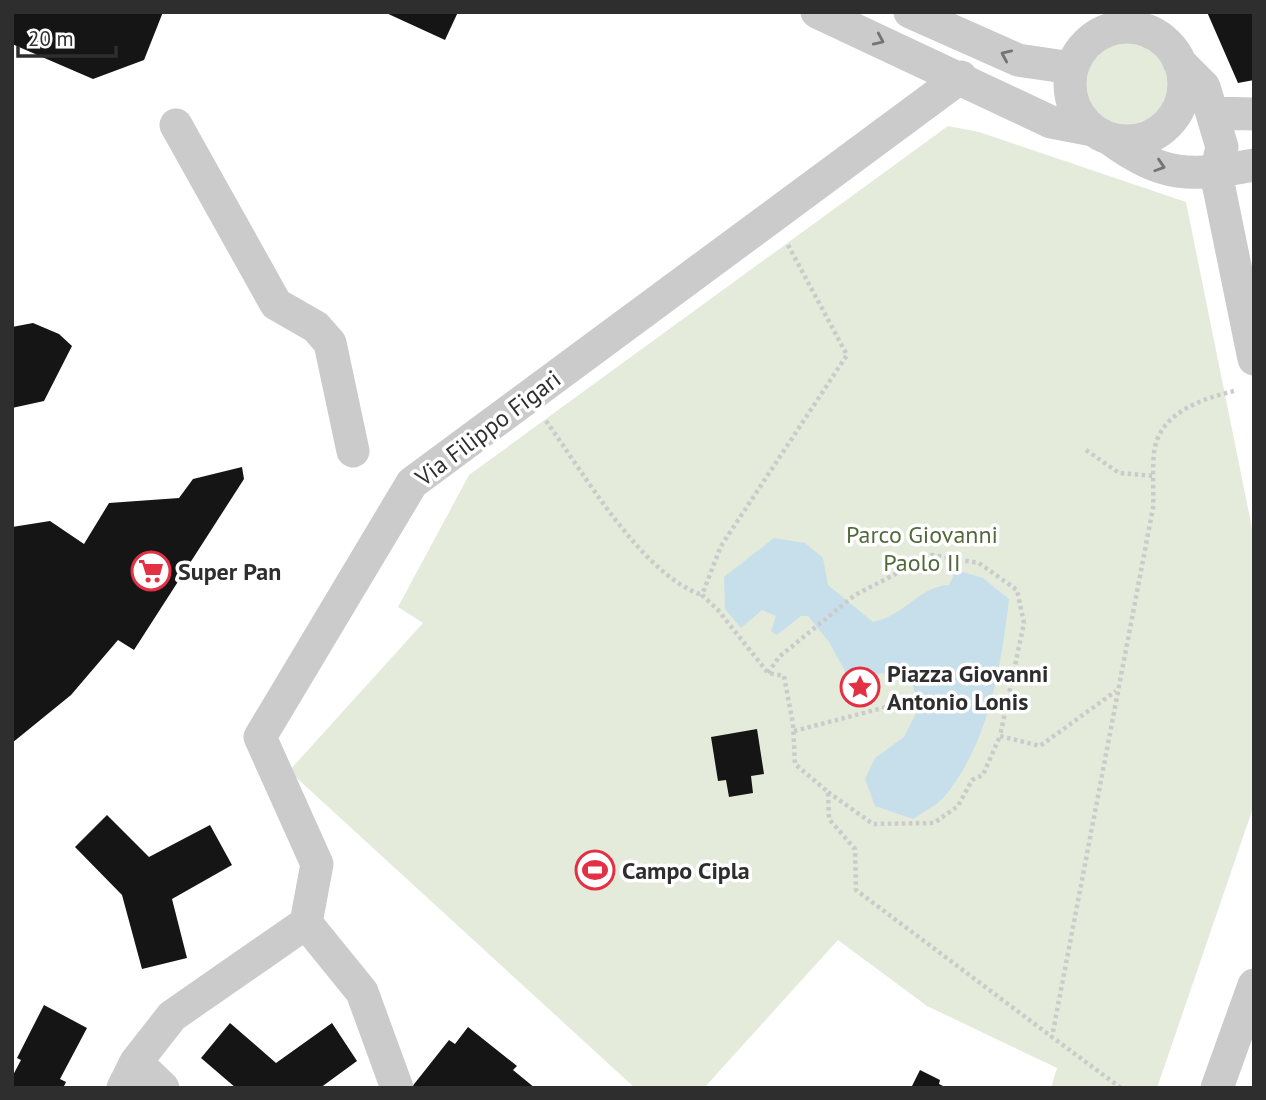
<svg xmlns="http://www.w3.org/2000/svg" width="1266" height="1100" viewBox="0 0 1266 1100" font-family="'PT Sans',sans-serif">
	<style>
		.green { fill: #e4ebdb }
		.water { fill: #c7deeb }
		.building { fill: #151515 }
		.lines { fill: none; stroke-linecap: round; stroke-linejoin: round }
		.path { stroke: #cbcbcb; stroke-width: 4.5; stroke-dasharray: 3.5 3.5; stroke-linecap: butt }
		.minor { stroke: #cbcbcb; stroke-width: 33 }
		.oneway { stroke: #757575 }
		.labels { text-anchor: middle; dominant-baseline: central; stroke-width: 7; stroke-linejoin: round; paint-order: stroke }
		.street-label { font-size: 24px; fill: #2e2e2e; stroke: #fff }
		.park-label { font-size: 24px; fill: #52693b; stroke: #fff }
		.poi-label { font-size: 24px; font-weight: bold; fill: #2e2e2e; stroke: #fff; text-anchor: start }
	</style>
	<rect width="100%" height="100%" fill="#fff"/>
	<!-- green -->
	<path class="green" d="M1119 28C1191 28 1208 115 1139 140L1078 114C1059 75 1078 39 1119 28Z
		M948 126 979 132 1186 202 1254 538V805L1157 1088H1051L1057 1068 927 1006 838 940 704 1088H635L289 771 423 623 398 607 469 475Z"/>
	<!-- water -->
	<path class="water" d="M774 538 805 543 823 558 828 585 873 622C904 616 920 586 949 585L956 570 983 578 1009 599C1001 667 989 743 944 797 936 806 923 812 913 819L875 806 865 779 875 758 904 737 920 706 911 681 882 673 863 678 846 673 829 642 808 616H801L777 635 771 631 776 616 762 610 741 628 725 609 724 577Z"/>
	<!-- building -->
	<path class="building" d="M12 12H163L144 60 93 79 12 44Z
		M384 12H458L445 40Z
		M1207 12H1254V80L1238 83Z
		M33 323 59 334 72 346 44 401 12 408V327Z
		M242 467 244 479 134 650 118 640 71 695 12 743V527L50 521 84 544 109 503 179 498 193 479Z
		M757 729 764 774 751 776 753 793 729 797 726 780 718 781 711 737Z
		M107 815 149 857 210 825 232 865 172 899 187 958 142 969 122 895 75 847Z
		M44 1005 87 1028 60 1079 66 1082 63 1088H12V1077L21 1060 17 1058Z
		M230 1023 276 1063 332 1023 357 1061 320 1088H236L201 1058Z
		M468 1027 517 1066 513 1070 535 1088H411L449 1040 455 1044Z
		M920 1070 940 1080 939 1084 947 1088H911Z"/>
	<g class="lines">
		<!-- path -->
		<path class="path" d="M788 245 847 355 721 546 702 595 718 610 768 673 784 676 793 724 795 764 828 792 829 819 855 849 856 890 1052 1037
			M546 421C584 473 641 574 702 595
			M1086 450 1119 473 1154 476
			M768 673 779 657 855 595 932 555 979 563 1017 590 1024 623 1000 736 1040 746 1116 691
			M794 731 902 703
			M828 792 873 824 934 823 958 806 972 780 983 775 1000 736
			M1121 1088 1052 1037 1153 508C1154 490 1152 471 1154 453 1158 413 1202 399 1234 391"/>
		<!-- minor -->
		<path class="minor" d="M817 12 1051 122 1093 130
			M910 12 1018 60 1072 68
			M1070 84a57 57 0 1 1 114 0a57 57 0 1 1-114 0Z
			M1179 62 1204 87 1222 147 1216 173 1254 359
			M1213 113 1254 114
			M176 125 276 304 316 327 330 343 353 451
			M1110 139C1164 178 1190 177 1254 165
			M306 923 317 864 260 737 412 483 961 77
			M306 923 362 992 397 1088
			M136 1062 163 1088
			M123 1088 136 1062 172 1016 306 923
			M1217 1088 1254 985"/>
	</g>
	<!-- one-way arrows -->
	<defs><path id="oneway-chevron" d="M-2-3.5L2.5 0L-2 3.5" fill="none" stroke-width="1.6" stroke-linecap="round" stroke-linejoin="round" transform="scale(1.75)"/></defs>
	<g class="oneway">
		<use href="#oneway-chevron" transform="translate(879 40) rotate(24)"/>
		<use href="#oneway-chevron" transform="translate(1006 55) rotate(-156)"/>
		<use href="#oneway-chevron" transform="translate(1160 166) rotate(18)"/>
	</g>
	<!-- icons -->
	<defs>
		<symbol id="supermarket-ring" viewBox="-11 -11 22 22"><circle r="9.5" fill="#fff" stroke="#e43044" stroke-width="1.5"/><path d="M-6-5.5h2.5l.6 2H6L4.5 2H-2.5L-4.4-4H-6ZM-1.5 3.2a1.3 1.3 0 1 0 .1 0ZM3 3.2a1.3 1.3 0 1 0 .1 0Z" fill="#e43044"/></symbol>
		<symbol id="sight-ring" viewBox="-11 -11 22 22"><circle r="9.5" fill="#fff" stroke="#e43044" stroke-width="1.5"/><path d="M0-6L1.8-2.2L6-1.7L2.9 1.2L3.7 5.4L0 3.3L-3.7 5.4L-2.9 1.2L-6-1.7L-1.8-2.2Z" fill="#e43044"/></symbol>
		<symbol id="stadium-ring" viewBox="-11 -11 22 22"><circle r="9.5" fill="#fff" stroke="#e43044" stroke-width="1.5"/><path d="M0-5a6.5 5 0 1 0 0 10a6.5 5 0 1 0 0-10ZM-3.5-1.8h7v3.6h-7Z" fill="#e43044"/></symbol>
	</defs>
	<g fill-rule="evenodd">
		<use href="#supermarket-ring" x="129" y="549" width="44" height="44"/>
		<use href="#sight-ring" x="838" y="665" width="44" height="44"/>
		<use href="#stadium-ring" x="573" y="848" width="44" height="44"/>
	</g>
	<g class="labels">
		<!-- street labels -->
		<g class="street-label">
			<text transform="translate(488 428) rotate(-37)">Via Filippo Figari</text>
		</g>
		<!-- park labels -->
		<g class="park-label">
			<text x="922" y="534">Parco Giovanni<tspan x="922" dy="28">Paolo II</tspan></text>
		</g>
		<!-- poi labels -->
		<g class="poi-label">
			<text x="178" y="571">Super Pan</text>
			<text x="887" y="673">Piazza Giovanni<tspan x="887" dy="28">Antonio Lonis</tspan></text>
			<text x="622" y="870">Campo Cipla</text>
		</g>
	</g>
	<!-- border -->
	<rect width="1266" height="1100" fill="none" stroke="#2e2e2e" stroke-width="28"/>
	<!-- scale -->
	<path d="M18 46v10h98v-10" fill="none" stroke="#2e2e2e" stroke-width="3.5"/>
	<text x="28" y="46" font-size="21" fill="#2e2e2e" stroke="#ffffff" stroke-width="5" paint-order="stroke">20 m</text>
</svg>
